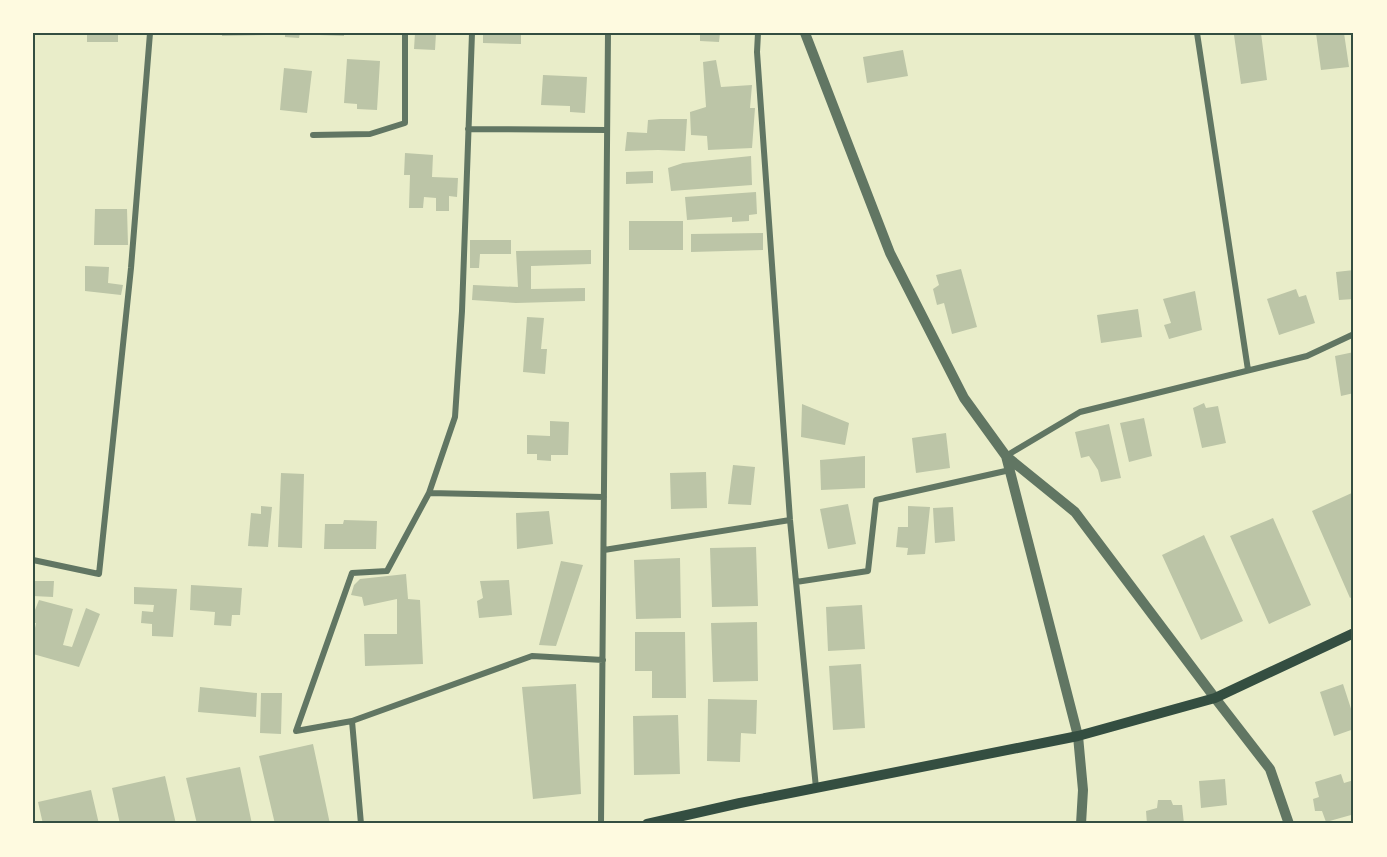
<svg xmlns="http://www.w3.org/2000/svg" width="1387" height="857" viewBox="0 0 1387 857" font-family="'Source Sans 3',sans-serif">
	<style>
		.building { fill: #bcc5a7 }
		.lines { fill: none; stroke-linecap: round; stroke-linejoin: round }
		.minor { stroke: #617663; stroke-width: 6 }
		.tertiary { stroke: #617663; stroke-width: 10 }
		.secondary { stroke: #344e41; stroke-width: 10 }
		.neatline { fill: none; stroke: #344e41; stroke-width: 2 }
	</style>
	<rect width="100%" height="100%" fill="#e9edc9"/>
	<!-- building -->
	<path class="building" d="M87 33H118V42H87Z
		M222 33H266V35L222 36Z
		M285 33H300L299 38 285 37Z
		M321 33H344V36L320 35Z
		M415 33H436L435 50 414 49Z
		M483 33H521V44L483 43Z
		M700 33H720L719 42 700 41Z
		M1247 33H1261L1267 80 1241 84 1234 35Z
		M1316 33H1344L1349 67 1321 70Z
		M903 50 908 76 867 83 863 57Z
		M347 59 380 61 377 110 357 109V104L344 103Z
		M716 60 721 87 752 85 750 108H755L752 148 708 150 707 136 691 135 690 112 706 107 703 62Z
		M284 68 312 71 307 113 280 110Z
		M543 75 587 77 585 113 570 112V106L541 105Z
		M660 119H687L685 151 658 150 625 151 627 132 647 133 648 120Z
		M405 153 433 155 432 177 458 178 457 197 449 196V211H436V198L424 197 423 208H409L410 175H404Z
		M751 156 752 185 671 191 668 168 683 163Z
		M653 171V183L626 184V172Z
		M756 192 757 214 749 215V221L732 222V217L687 220 685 197Z
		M95 209H127L128 245H94Z
		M629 221H683V250H629Z
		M763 233V250L691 252V234Z
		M470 240H511V254H480L479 268H470Z
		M591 250V264L531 266V289L585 288V301L516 303 472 300 473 285 518 287 516 251Z
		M85 266 109 267 108 283 123 285 121 295 85 291Z
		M961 269 977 327 952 334 944 303 937 305 933 289 939 285 936 275Z
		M1354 270V299L1339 300 1336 272Z
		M1296 289 1299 297 1306 295 1315 323 1279 335 1267 299Z
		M1195 291 1202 330 1169 339 1164 325 1171 323 1163 299Z
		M1138 309 1142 337 1101 343 1097 315Z
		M527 317 544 318 541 349H547L545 374 523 372Z
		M1354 352V393L1341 396 1335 356Z
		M1204 403 1206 408 1218 406 1226 443 1202 448 1193 408Z
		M802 404 849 423 845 445 801 437Z
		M1144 418 1152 456 1129 462 1120 423Z
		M550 421 569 422 568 455H551V461L537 460V454H527V435L550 436Z
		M1109 424 1121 478 1101 482 1098 470 1089 456 1081 458 1075 432Z
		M946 433 950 468 916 473 912 438Z
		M865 456V488L821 490 820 460Z
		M733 465 755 467 751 505 728 504Z
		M706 472 707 508 671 509 670 473Z
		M281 473 304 474 302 548 278 547Z
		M1354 492V596L1350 598 1312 511Z
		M848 504 856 544 828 549 820 509Z
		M261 506 272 507 268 547 248 546 251 513 261 514Z
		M908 506 930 507 925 554 907 555 908 548 896 547 898 527H908Z
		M953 507 955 541 935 543 933 508Z
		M549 511 553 544 517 549 516 513Z
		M1273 518 1311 605 1269 624 1230 536Z
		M344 520 377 521 376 549H324L325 524H343Z
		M1204 535 1243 621 1201 640 1162 555Z
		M756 547 758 606 712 607 710 548Z
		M680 558 681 618 636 619 634 560Z
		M561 561 583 565 556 646 539 645Z
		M406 574 408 599 420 600 423 664 365 666 364 634H397V599L364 606 362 597 351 595 354 585 360 579Z
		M509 580 512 615 479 618 477 601 483 598 480 581Z
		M33 581H54L53 597 33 596Z
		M191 585 242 588 240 615H232L231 626 214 625 215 612 190 610Z
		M134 587 177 589 173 637 152 636V624L141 623 142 611 153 612 154 605 134 604Z
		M39 600 73 609 63 645 72 647 86 608 100 614 79 667 33 654V638L36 623H33V615Z
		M862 605 865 649 828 651 826 607Z
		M757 622 758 681 713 682 711 623Z
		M635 632H685L686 698H652V671H635Z
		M861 664 865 728 833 730 829 666Z
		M576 684 581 794 533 799 522 687Z
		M1343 684 1354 718V729L1334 736 1320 692Z
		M200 687 257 693 256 717 198 712Z
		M261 693H282L281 734 260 733Z
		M708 699 757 700 756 734 741 733 740 762 707 761Z
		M678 715 680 774 634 775 633 716Z
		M313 744 330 824H275L259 756Z
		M240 767 252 824H197L186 778Z
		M1341 774 1344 783 1354 780V821L1351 815 1326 822 1322 811H1315L1313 799 1319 797 1315 782Z
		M165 776 176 824H120L112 788Z
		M1225 779 1227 805 1201 808 1199 781Z
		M91 790 99 824H43L38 802Z
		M1158 800H1171L1173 805H1182L1184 824H1147L1146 811 1157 808Z"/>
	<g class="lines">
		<!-- minor -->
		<path class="minor" d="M758 33 757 52 790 520 816 788
			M1197 33 1248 370
			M468 129 607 130
			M313 135 370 134 405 123V33
			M1006 456 1080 412 1307 356 1354 334
			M429 493 455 417 462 311 472 33
			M604 550 790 520
			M33 560 99 574 131 268 150 33
			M796 582 868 571 876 500 1010 470
			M603 660 532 656 352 721 296 731 352 573 387 571 429 493 604 497
			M352 721 361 824
			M601 824 608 33"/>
		<!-- tertiary -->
		<path class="tertiary" d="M805 33 890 253 964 398 1006 456 1075 512 1215 698 1270 769 1289 824
			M1006 456 1078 736 1083 790 1081 824"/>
		<!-- secondary -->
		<path class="secondary" d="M647 824 740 803 1078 736 1215 698 1354 633"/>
	</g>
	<!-- border -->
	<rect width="1387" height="857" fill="none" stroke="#fefae0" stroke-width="69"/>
	<rect x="34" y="34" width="1318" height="788" class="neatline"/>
</svg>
